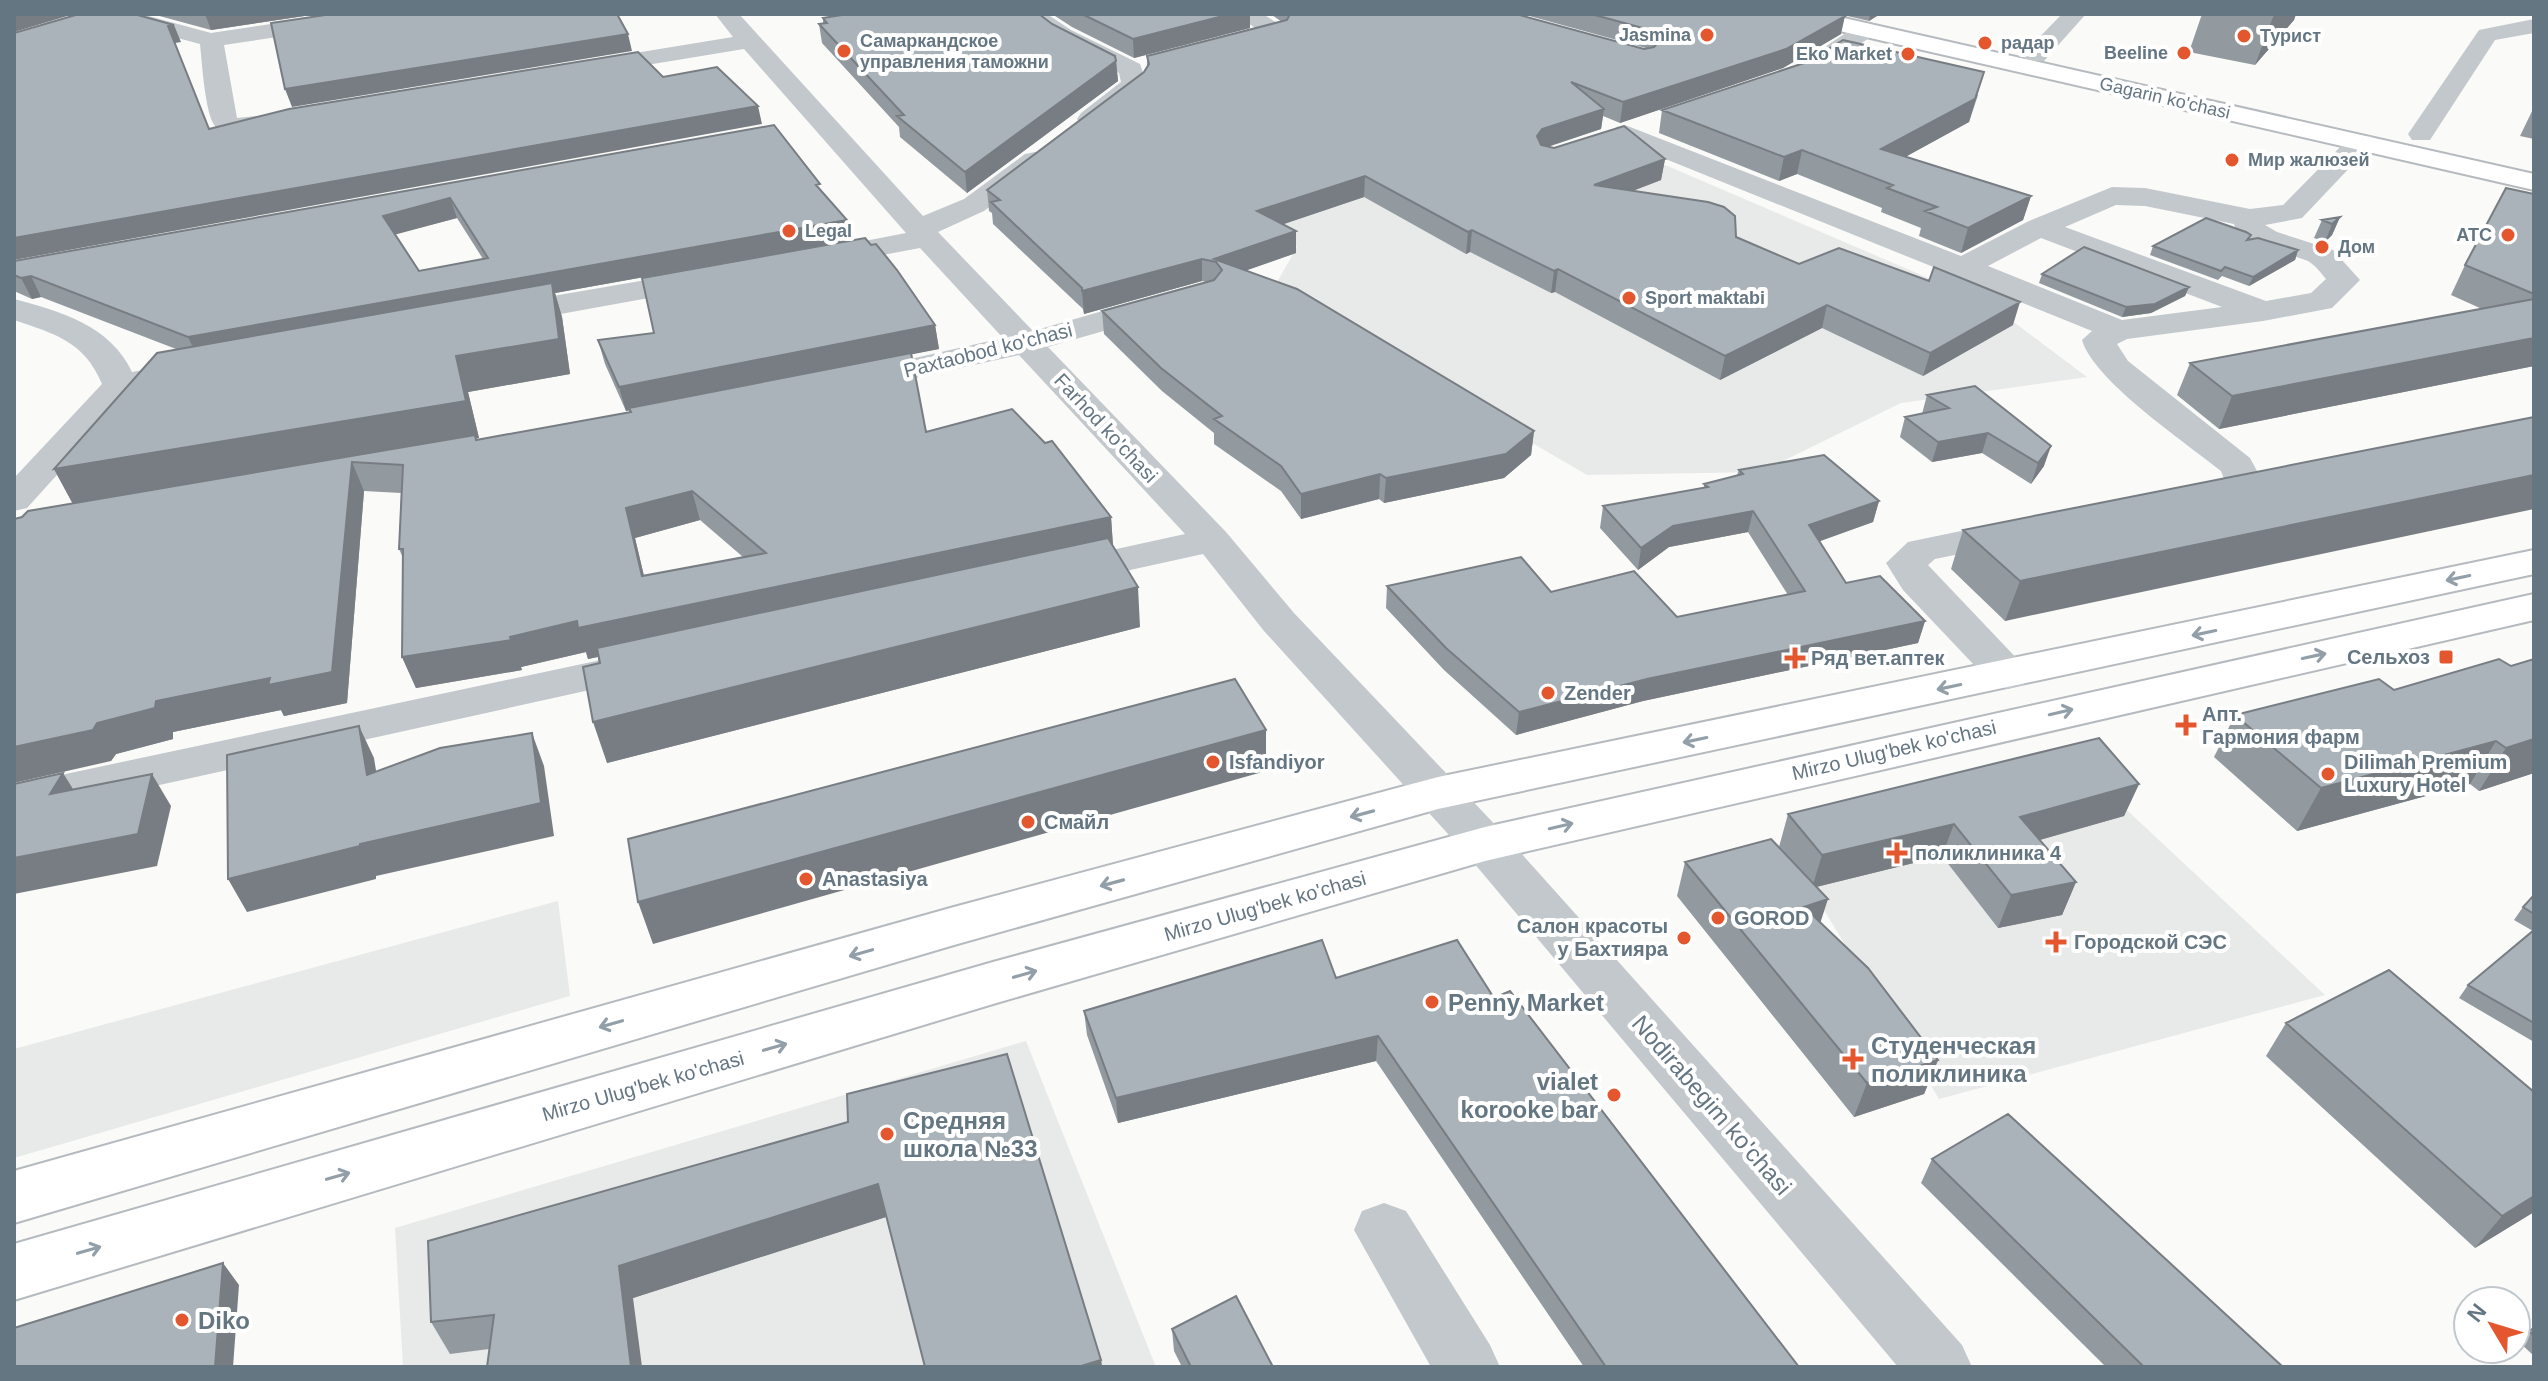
<svg xmlns="http://www.w3.org/2000/svg" width="2548" height="1381" viewBox="0 0 2548 1381" font-family="Arial,sans-serif">
	<style>
		.built { fill: #e8e9e9 }
		.lines { fill: none; stroke-linecap: round; stroke-linejoin: round }
		.major-casing { stroke: #b5babe; stroke-width: 4 }
		.minor { fill: #c3c8cc; fill-rule: evenodd }
		.major { fill: #fff; fill-rule: evenodd }
		.wall { fill: #929a9f; fill-rule: evenodd }
		.shaded-wall { fill: #777d82 }
		.building { fill: #aab3b9; stroke: #777d82; stroke-width: 2; fill-rule: evenodd }
		.oneway { stroke: #939fa8 }
		.poi-dot { fill: #e4572e; stroke: #fff; stroke-width: 3 }
		.labels { text-anchor: middle; dominant-baseline: central; stroke-width: 8; stroke-linejoin: round; paint-order: stroke }
		.far-poi-label { font-size: 18px; font-weight: bold; fill: #657683; stroke: #fff; text-anchor: start }
		.far-street-label { font-size: 18px; fill: #657683; stroke: #fff }
		.street-label { font-size: 20px; fill: #657683; stroke: #fff }
		.poi-label { font-size: 20px; font-weight: bold; fill: #657683; stroke: #fff; text-anchor: start }
		.near-poi-label { font-size: 24px; font-weight: bold; fill: #657683; stroke: #fff; text-anchor: start }
		.near-street-label { font-size: 24px; fill: #657683; stroke: #fff }
	</style>
	<rect width="100%" height="100%" fill="#fafaf8"/>
	<!-- built -->
	<path class="built" d="M1614 143 1991 305 2087 377 1901 403 1761 472 1587 475 1272 291 1297 247 1160 165H1549Z
		M2085 771 2325 995 1939 1099 1824 910 1779 847Z
		M558 901 570 996 14 1158V1049Z
		M1026 1041 1156 1367H403L395 1228Z"/>
	<g class="lines">
		<defs>
			<path id="major" d="M1785 14H1826L2534 174V190L1796 21 1788 19Z
				M2534 550V574L1438 809 954 945 14 1223V1171L954 907 1438 777Z
				M2534 594V620L1485 861 993 1004 14 1300V1244L993 962 1485 827Z"/>
		</defs>
		<!-- major casing -->
		<use href="#major" class="major-casing"/>
		<!-- minor -->
		<path class="minor" d="M104 14H141L211 33 338 14H395L392 19 384 21 224 45 237 118 286 113 295 115 299 121 295 127C278 131 227 141 215 126 205 114 202 62 200 44L107 19Z
			M715 14H739L923 216 964 199 1025 154 1035 152 1045 154 1049 160 1045 166 984 211 938 232 1033 331 1162 294 1173 297 1178 304 1173 311 1048 347 1226 532 1294 613 1502 832 1962 1345 1972 1367H1898L1468 856 1264 631 1203 554 1062 585 1048 582 1042 573 1048 564 1185 534 1019 355 856 391 844 388 839 381 844 374 1003 338 920 248 819 267 808 264 804 258 808 252 906 233 744 49 586 75 577 73 574 68 577 63 586 61 733 37Z
			M1021 14H1047L1071 30 1140 64 1147 84 1099 125H1081L1077 119 1081 113 1121 82 1119 73 1055 40Z
			M1234 14H1263L1290 31 1286 36 1230 50 1222 48 1218 43 1222 38 1257 29Z
			M2062 14H2086L2044 61H2026L2023 56 2026 51Z
			M2534 19V33L2495 40 2430 140H2412L2408 134 2479 30Z
			M1866 23 1874 25 1878 30 1874 35 1808 77H1790L1787 72 1858 25Z
			M1625 125 1961 256 2029 221 2112 187 2145 188 2250 209 2283 205 2351 136H2371L2374 142 2302 218 2265 225 2277 232 2333 250 2360 280 2332 308 2263 321 2127 339 2117 344 2128 361 2250 458 2265 486 2259 494 2200 506 2187 503 2181 495 2187 487 2224 479 2221 471C2185 442 2094 381 2082 340L2092 331 1616 139 1612 133 1616 127ZM2116 205 2145 206 2234 224C2240 249 2287 252 2308 261 2315 265 2321 273 2326 279L2311 293 2266 301 2065 227ZM2041 238 2222 307 2122 320 1988 266Z
			M704 270 715 272 720 279 715 286 500 325 489 322 484 315 489 308 500 305Z
			M14 299C60 311 111 326 132 372L189 362 201 365 206 372 201 379 131 393 27 508 14 511V478L102 384C84 341 55 334 14 320Z
			M2019 519 2033 523 2039 531 2033 539 1935 559 1928 565 2023 665 2030 675 2023 685 2008 689 1993 685 1903 590 1886 563 1908 542Z
			M643 651 658 655 665 665 658 675 14 817V785Z
			M1384 1203 1406 1211 1490 1345 1500 1367H1431L1354 1230 1362 1211Z"/>
		<!-- major -->
		<use href="#major" class="major"/>
	</g>
	<!-- wall -->
	<path class="wall" d="M152 14H318L211 30Z
		M1052 14H1250V28L1134 58 1072 27Z
		M1264 14H1516L1644 49 1646 48 1522 14H1837L1841 34 1783 68 1620 123 1603 116 1601 129 1548 147 1665 159 1661 180 1632 191 1799 264 2013 325 1923 376 1822 328 1720 380 1555 292 1551 293 1470 252 1466 254 1364 197 1283 224 1296 253 1246 270 1534 431 1531 455 1504 478 1384 503 1379 499 1301 519 1281 491 1214 444V433L1162 391 1104 334 1102 311 1207 282 1202 281 1084 314 1083 309 993 224 992 213 989 211 987 190 1144 72 1147 66V56L1282 22 1272 15Z
		M1839 14H1880L1869 21Z
		M2202 14H2296L2294 20 2255 65 2189 52Z
		M823 18 1052 24 1116 61 1118 81 967 193 900 137 899 127 822 43 819 24H823Z
		M1807 62 1978 95 1969 122 1905 157 2031 196 2023 220 1961 253 1919 236 1921 228 1881 212 1882 208 1797 174 1779 181 1659 133 1662 110Z
		M2534 107V139L2520 136Z
		M774 125 821 191 847 220 851 240 555 293 562 317 570 374 468 392 479 438H476L477 440 630 412V410L626 411 605 364 598 340 935 325 939 349 911 354 926 432 1111 517 1113 546 1140 627 607 763 598 657 588 659 586 652 521 667 522 670 416 688 402 657 403 558 399 549 401 493 364 491 347 703 284 716 281 710 173 732V739L116 754 111 761 22 517 73 504 54 469 176 349 41 297 32 299 14 291V261ZM457 218 483 259 419 271 395 234ZM700 520 743 557 644 576 635 538Z
		M2534 194V366L2219 429 2177 395 2190 363 2482 309 2451 295 2465 265Z
		M2340 217 2332 235 2325 242 2314 238 2322 220Z
		M2251 235 2249 240 2298 250 2295 260 2249 286 2222 276 2218 280 2150 255 2153 246Z
		M2042 274 2189 287 2185 296 2151 313 2122 317 2039 283Z
		M1927 395 2044 466 2031 484 1982 453 1932 462 1900 437 1905 417 1922 414Z
		M2534 417 2005 621 1951 569 1963 530Z
		M1739 470 1879 501 1873 522 1819 541 1846 583 1925 621 1918 643 1643 701 1516 735 1444 670 1386 608 1387 586 1551 592 1677 617 1788 595 1748 532 1669 547 1638 570 1600 528 1603 506 1704 488V484L1737 475Z
		M2534 659V773L2479 791 2470 784 2297 831 2214 757 2235 715 2394 690 2511 666Z
		M2139 784 2124 816 2040 840 2076 882 2062 915 1998 928 1942 856 1816 887 1820 923 1938 1060 1924 1094 1854 1117 1677 896 1685 862 1779 847 1788 814Z
		M2534 895V1042L2459 998 2468 985 2533 931 2514 920 2523 907Z
		M1336 978 1494 998 1799 1367H1584L1376 1061 1118 1123 1087 1035 1084 1011Z
		M2286 1023 2534 1212 2475 1248 2266 1056Z
		M848 1122 1101 1360 1102 1367H925L886 1217 633 1298 489 1349 450 1354 431 1322Z
		M1932 1159 2283 1367H2106L1921 1183Z
		M2534 1328V1356L2519 1342 2529 1331Z
		M1172 1329 1273 1367H1182L1174 1351Z"/>
	<!-- shaded-wall -->
	<path class="shaded-wall" d="M14 14H74L14 32Z
		M205 14H318L211 30Z
		M1231 14H1250V28L1134 58 1133 39Z
		M1870 14H1880L1869 21Z
		M2276 14H2296L2294 20 2255 65 2273 17Z
		M1845 16 1841 34 1783 68 1620 123 1623 102Z
		M174 25 181 42 175 43 168 26Z
		M628 34 632 51 292 107 285 89Z
		M1116 61 1118 81 967 193 965 172Z
		M1984 72 1969 122 1876 173 1881 149Z
		M758 106 762 124 14 260V238Z
		M1604 109 1601 129 1540 149 1537 136 1542 129Z
		M1802 150 1797 174 1779 181 1784 157Z
		M1665 159 1661 180 1591 207 1594 185Z
		M1365 176 1364 197 1257 233V211Z
		M2031 196 2023 220 1961 253 1968 228Z
		M450 198 457 218 390 236 383 216Z
		M2340 217 2332 235 2325 242 2332 224Z
		M847 220 851 240 555 293 562 317 570 374 468 392 479 438 74 506 54 469 198 358 188 337Z
		M1472 230 1470 252 1466 254 1468 232Z
		M1296 231V253L1222 279V270L1214 259Z
		M2298 250 2295 260 2249 286 2253 277Z
		M1202 259V281L1084 314 1082 291Z
		M1558 269 1555 292 1551 293 1554 271Z
		M31 276 41 297 32 299 21 278Z
		M2189 287 2185 296 2151 313 2122 317 2126 307Z
		M2020 302 2013 325 1923 376 1930 353Z
		M1827 305 1822 328 1720 380 1725 356Z
		M935 325 939 349 626 411 619 387Z
		M2534 338V366L2219 429 2232 396Z
		M1534 431 1531 455 1504 478 1384 503 1386 478Z
		M1988 433 1982 453 1932 462 1938 442Z
		M2051 446 2044 466 2031 484 2038 463Z
		M352 462 364 491 347 703 284 716 281 710 173 732V739L116 754 111 761 14 783V747L97 723Z
		M1380 474 1379 499 1301 519V494Z
		M2534 475V509L2005 621 2020 581Z
		M692 491 700 520 635 538 651 606 642 576 626 508Z
		M1879 501 1873 522 1804 547 1809 525Z
		M1753 511 1748 532 1669 547 1638 570 1641 548 1673 526Z
		M1111 517 1113 546 588 659 586 652 521 667 522 670 416 688 402 657 510 637 577 621Z
		M1138 587 1140 627 607 763 593 722Z
		M1925 621 1918 643 1643 701 1516 735 1519 712 1647 679Z
		M359 726 374 758 382 808 367 775Z
		M1266 730V771L653 944 638 902Z
		M532 733 544 766 554 836 376 876V879L247 912 228 879 360 844Z
		M2534 739V773L2479 791 2506 748Z
		M2496 741 2470 784 2297 831 2321 788Z
		M63 773 83 805 50 794Z
		M152 774 171 806 157 866 14 894V858Z
		M2139 784 2124 816 2007 849 2020 817Z
		M1954 824 1942 856 1812 888 1822 855Z
		M2076 882 2062 915 1998 928 2011 895Z
		M1828 899 1817 933 1804 907Z
		M1378 1036 1376 1061 1118 1123 1116 1098Z
		M1938 1060 1924 1094 1854 1117 1867 1083Z
		M878 1184 886 1217 633 1298 642 1367H631L619 1266Z
		M2534 1196V1212L2475 1248 2502 1216Z
		M223 1263 239 1285 233 1367H215Z
		M1101 1360 1102 1367H1078Z"/>
	<!-- building -->
	<path class="building" d="M79 14H134L174 25 168 26 209 129 289 109 638 52 663 77 717 67 758 106 14 238V33Z
		M332 14H617L628 34 285 89 271 23Z
		M848 14H1039L1052 24 1115 56 1116 61 965 172 897 116 904 115 819 24 827 23 823 18Z
		M1082 14H1231L1133 39Z
		M1290 14H1516L1644 49 1654 47 1659 41 1654 31 1591 14H1837L1845 16 1786 49 1623 102 1571 82 1604 109 1542 129 1537 136 1541 145 1554 148 1624 126 1665 159 1594 185 1708 202 1724 207 1735 216 1736 237 1799 264 1839 248 1929 281 1934 267 2020 302 1930 353 1827 305 1725 356 1558 269 1554 271 1472 230 1468 232 1365 176 1257 211 1296 231 1214 259 1297 289 1534 431 1506 454 1386 478 1380 474 1301 494 1281 466 1214 419 1222 416 1161 368 1102 311 1214 280 1222 270 1216 262 1202 259 1082 291V288L991 202 1000 200 987 190 1144 72 1149 64 1147 56 1287 20Z
		M1843 40 1984 72 1975 99 1881 149 2031 196 1968 228 1925 211 1937 207 1887 188 1893 185 1802 150 1784 157 1662 110 1807 62Z
		M774 125 820 184 816 185 847 220 188 337 31 276 21 278 14 275V261ZM450 198 488 258 419 271 383 216Z
		M2506 188 2534 194V294L2465 265Z
		M2340 217 2332 224 2322 220Z
		M2206 218 2246 232 2251 235 2247 240 2258 238 2298 250 2253 277 2225 267 2221 271 2153 246Z
		M865 238 871 245 876 244 897 270 935 325 619 387 598 340 654 333 642 278Z
		M2084 247 2189 287 2155 304 2126 307 2042 274Z
		M552 283 559 339 456 356 466 401 54 469 157 353Z
		M2534 299V338L2232 396 2190 363Z
		M911 353 926 432 1012 409 1045 443 1052 441 1111 517 578 628 577 621 510 637 511 640 402 657 403 549H399L403 465 352 462 332 672 268 685 270 678 156 701 155 708 97 723 93 730 14 747V519L22 517 28 511 475 435 476 440 487 438 631 412 629 408ZM692 491 766 553 642 576 626 508Z
		M1975 386 2051 446 2038 463 1988 433 1938 442 1905 417 1949 408 1927 395Z
		M2534 417V475L2020 581 1963 530Z
		M1824 455 1879 501 1809 525 1846 583 1880 576 1925 621 1647 679 1519 712 1446 648 1387 586 1521 557 1551 592 1634 571 1677 617 1805 591 1753 511 1673 526 1641 548 1603 506 1708 487 1704 484 1743 474 1739 470Z
		M1108 538 1138 587 593 722 583 667 600 663 597 648Z
		M2499 659 2511 666 2534 659V739L2506 748 2496 741 2321 788 2235 715 2379 679 2394 690Z
		M1235 679 1266 730 638 902 628 839Z
		M359 726 367 775 440 748 532 733 541 803 360 844V846L228 879 227 755Z
		M2099 738 2139 784 2020 817 2076 882 2011 895 1954 824 1822 855 1788 814Z
		M63 773 50 794 152 774 138 834 14 858V784Z
		M1771 839 1828 899 1804 907 1868 968 1938 1060 1867 1083 1685 862Z
		M2534 895V914L2523 907Z
		M2534 930V1023L2468 985Z
		M1322 940 1336 978 1457 940 1494 998 1510 991 1799 1367H1606L1378 1036 1116 1098 1084 1011Z
		M2389 970 2534 1092V1196L2502 1216 2286 1023Z
		M1007 1054 1101 1360 1078 1367H925L878 1184 619 1266 631 1367H487L494 1315 431 1322 428 1241 848 1122 847 1094Z
		M2008 1114 2283 1367H2144L1932 1159Z
		M223 1263 215 1367H14V1328Z
		M1236 1296 1273 1367H1191L1172 1329Z
		M2534 1328V1336L2529 1331Z"/>
	<!-- one-way arrows -->
	<defs><path id="oneway-shaft" d="M-6 0H5M1.5-3L5.5 0L1.5 3" fill="none" stroke-width="1.6" stroke-linecap="round" stroke-linejoin="round" transform="scale(2)"/></defs>
	<g class="oneway">
		<use href="#oneway-shaft" transform="translate(2458 578) rotate(168)"/>
		<use href="#oneway-shaft" transform="translate(2204 633) rotate(168)"/>
		<use href="#oneway-shaft" transform="translate(2314 656) rotate(-12)"/>
		<use href="#oneway-shaft" transform="translate(1949 687) rotate(168)"/>
		<use href="#oneway-shaft" transform="translate(2061 712) rotate(-13)"/>
		<use href="#oneway-shaft" transform="translate(1695 740) rotate(168)"/>
		<use href="#oneway-shaft" transform="translate(1362 814) rotate(165)"/>
		<use href="#oneway-shaft" transform="translate(1561 826) rotate(-13)"/>
		<use href="#oneway-shaft" transform="translate(1112 883) rotate(165)"/>
		<use href="#oneway-shaft" transform="translate(861 953) rotate(164)"/>
		<use href="#oneway-shaft" transform="translate(1025 974) rotate(-16)"/>
		<use href="#oneway-shaft" transform="translate(611 1024) rotate(164)"/>
		<use href="#oneway-shaft" transform="translate(775 1047) rotate(-16)"/>
		<use href="#oneway-shaft" transform="translate(338 1176) rotate(-16)"/>
		<use href="#oneway-shaft" transform="translate(89 1250) rotate(-16)"/>
	</g>
	<!-- markers -->
	<g class="poi-dot">
		<circle cx="1707" cy="35" r="8"/>
		<circle cx="2244" cy="36" r="8"/>
		<circle cx="1985" cy="43" r="8"/>
		<circle cx="844" cy="51" r="8"/>
		<circle cx="2184" cy="53" r="8"/>
		<circle cx="1908" cy="54" r="8"/>
		<circle cx="2232" cy="160" r="8"/>
		<circle cx="789" cy="231" r="8"/>
		<circle cx="2508" cy="235" r="8"/>
		<circle cx="2322" cy="247" r="8"/>
		<circle cx="1629" cy="298" r="8"/>
		<rect x="2438" y="649" width="16" height="16" rx="4"/>
		<path d="M1791 646h8v8h8v8h-8v8h-8v-8h-8v-8h8z"/>
		<circle cx="1548" cy="693" r="8"/>
		<path d="M2182 713h8v8h8v8h-8v8h-8v-8h-8v-8h8z"/>
		<circle cx="1213" cy="762" r="8"/>
		<circle cx="2328" cy="774" r="8"/>
		<circle cx="1028" cy="822" r="8"/>
		<path d="M1893 841h8v8h8v8h-8v8h-8v-8h-8v-8h8z"/>
		<circle cx="806" cy="879" r="8"/>
		<circle cx="1718" cy="918" r="8"/>
		<circle cx="1684" cy="938" r="8"/>
		<path d="M2052 930h8v8h8v8h-8v8h-8v-8h-8v-8h8z"/>
		<circle cx="1432" cy="1002" r="8"/>
		<path d="M1849 1047h8v8h8v8h-8v8h-8v-8h-8v-8h8z"/>
		<circle cx="1614" cy="1095" r="8"/>
		<circle cx="887" cy="1134" r="8"/>
		<circle cx="182" cy="1320" r="8"/>
	</g>
	<g class="labels">
		<!-- far-poi labels -->
		<g class="far-poi-label">
			<text x="1691" y="35" text-anchor="end">Jasmina</text>
			<text x="2260" y="36">Турист</text>
			<text x="860" y="41">Самаркандское<tspan x="860" dy="21">управления таможни</tspan></text>
			<text x="2001" y="43">радар</text>
			<text x="2168" y="53" text-anchor="end">Beeline</text>
			<text x="1892" y="54" text-anchor="end">Eko Market</text>
			<text x="2248" y="160">Мир жалюзей</text>
			<text x="805" y="231">Legal</text>
			<text x="2492" y="235" text-anchor="end">ATC</text>
			<text x="2338" y="247">Дом</text>
			<text x="1645" y="298">Sport maktabi</text>
		</g>
		<!-- far-street labels -->
		<g class="far-street-label">
			<text transform="translate(2165 98) rotate(13)">Gagarin ko'chasi</text>
		</g>
		<!-- street labels -->
		<g class="street-label">
			<text transform="translate(988 350) rotate(-14)">Paxtaobod ko'chasi</text>
			<text transform="translate(1106 428) rotate(47)">Farhod ko'chasi</text>
			<text transform="translate(1894 750) rotate(-13)">Mirzo Ulug'bek ko'chasi</text>
			<text transform="translate(1265 906) rotate(-16)">Mirzo Ulug'bek ko'chasi</text>
			<text transform="translate(643 1086) rotate(-16)">Mirzo Ulug'bek ko'chasi</text>
		</g>
		<!-- poi labels -->
		<g class="poi-label">
			<text x="2430" y="657" text-anchor="end">Сельхоз</text>
			<text x="1811" y="658">Ряд вет.аптек</text>
			<text x="1564" y="693">Zender</text>
			<text x="2202" y="714">Апт.<tspan x="2202" dy="23">Гармония фарм</tspan></text>
			<text x="1229" y="762">Isfandiyor</text>
			<text x="2344" y="762">Dilimah Premium<tspan x="2344" dy="23">Luxury Hotel</tspan></text>
			<text x="1044" y="822">Смайл</text>
			<text x="1915" y="853">поликлиника 4</text>
			<text x="822" y="879">Anastasiya</text>
			<text x="1734" y="918">GOROD</text>
			<text x="1668" y="926" text-anchor="end">Салон красоты<tspan x="1668" dy="23">у Бахтияра</tspan></text>
			<text x="2074" y="942">Городской СЭС</text>
		</g>
		<!-- near-poi labels -->
		<g class="near-poi-label">
			<text x="1448" y="1002">Penny Market</text>
			<text x="1871" y="1045">Студенческая<tspan x="1871" dy="28">поликлиника</tspan></text>
			<text x="1598" y="1081" text-anchor="end">vialet<tspan x="1598" dy="28">korooke bar</tspan></text>
			<text x="903" y="1120">Средняя<tspan x="903" dy="28">школа №33</tspan></text>
			<text x="198" y="1320">Diko</text>
		</g>
		<!-- near-street labels -->
		<g class="near-street-label">
			<text transform="translate(1712 1105) rotate(49)">Nodirabegim ko'chasi</text>
		</g>
	</g>
	<!-- border -->
	<rect width="2548" height="1381" fill="none" stroke="#657683" stroke-width="32"/>
	<!-- north arrow -->
	<g transform="translate(2492 1325) rotate(308)"><circle r="38" fill="#ffffff" stroke="#c1c8cd" stroke-width="2"/>
	<path d="M0-6L14 30L0 20L-14 30Z" fill="#e4572e"/>
	<text y="-12" font-size="22" font-weight="bold" text-anchor="middle" fill="#657683">N</text>
	</g>
</svg>
